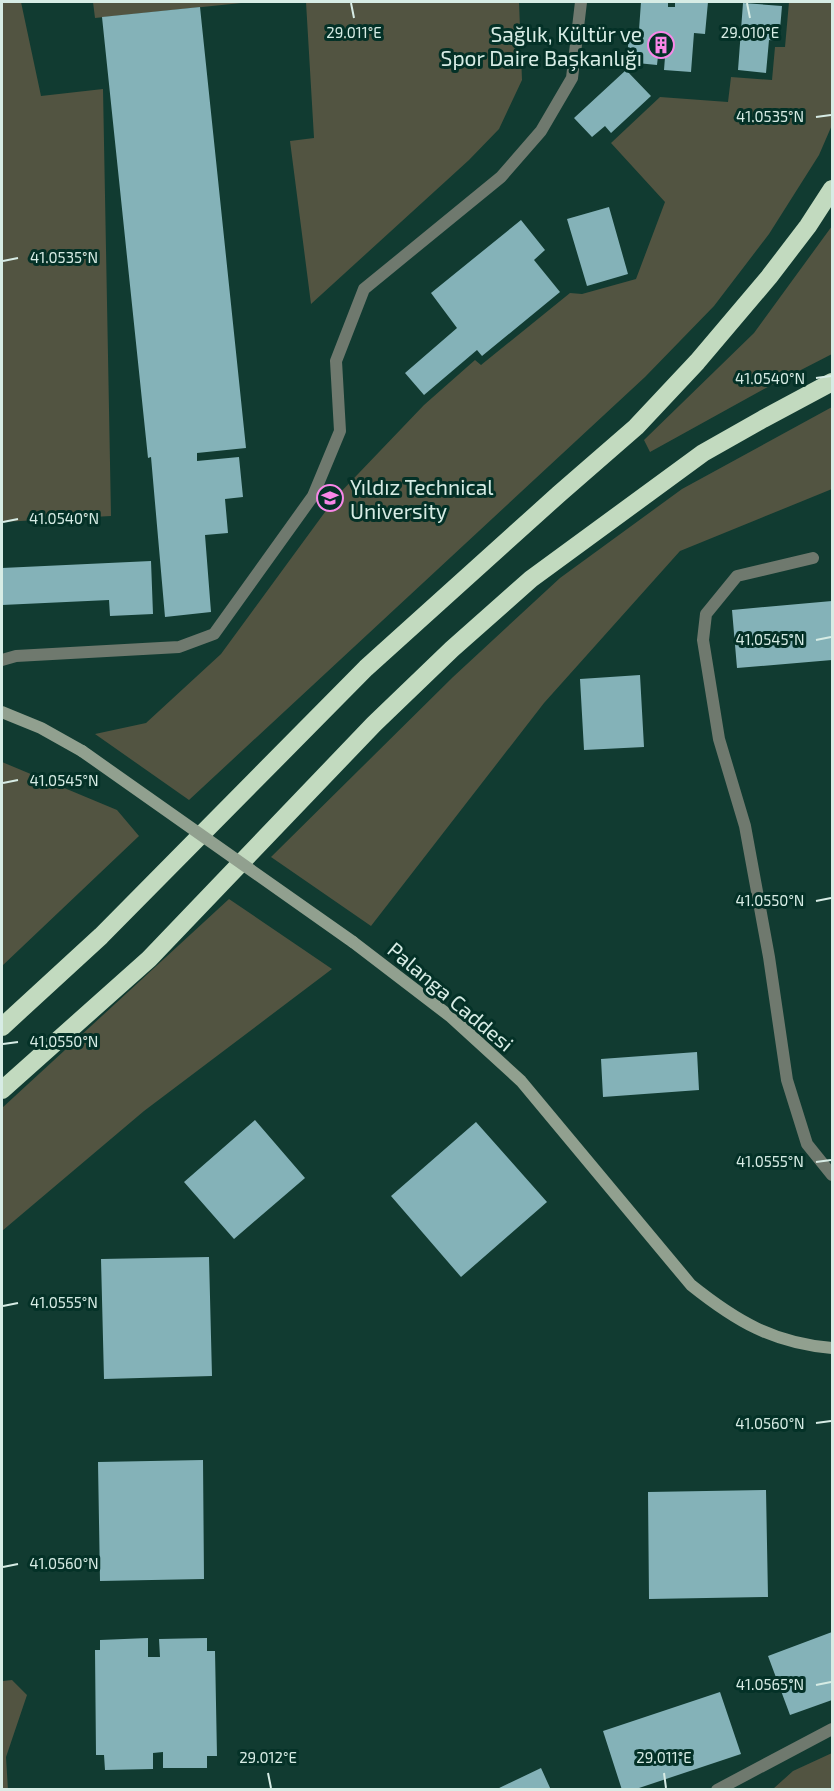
<svg xmlns="http://www.w3.org/2000/svg" width="834" height="1791" viewBox="0 0 834 1791" font-family="'Exo 2',sans-serif">
	<style>
		.green { fill: #525441 }
		.building { fill: #84b2b8 }
		.lines { fill: none; stroke-linecap: round; stroke-linejoin: round }
		.lane { stroke: #6f796e; stroke-width: 12 }
		.street { stroke: #6f796e; stroke-width: 12 }
		.secondary { stroke: #91a08f; stroke-width: 12 }
		.highway { stroke: #c2dabf; stroke-width: 18 }
		.secondary-bridge { stroke: #91a08f; stroke-width: 12 }
		.ticks { fill: none; stroke: #d7ece5; stroke-width: 2 }
		.labels { text-anchor: middle; dominant-baseline: central; stroke-width: 6; stroke-linejoin: round; paint-order: stroke }
		.poi-label { font-size: 21px; fill: #d7ece5; stroke: #043127; text-anchor: end }
		.street-label { font-size: 21px; fill: #d7ece5; stroke: #043127 }
		.ticks-label { font-size: 15px; text-anchor: middle; fill: #d7ece5; stroke: #043127; stroke-width: 6; stroke-linejoin: round; paint-order: stroke }
	</style>
	<rect width="100%" height="100%" fill="#113b31"/>
	<!-- green -->
	<path class="green" d="M2 2H21L41 96 103 89 111 516 2 522Z
		M93 2H251L95 18Z
		M306 2H519L522 80 499 129 469 160 311 304 290 141 314 138Z
		M789 2H832V125L819 155 769 234 714 306 645 377 189 800 95 734 146 723 221 654 336 497 424 405 475 360 481 365 570 293 582 294 636 279 665 202 611 143 660 97 728 102 731 77 772 80 775 47H785Z
		M832 226V354L764 389 650 452 644 440 754 333Z
		M832 407V489L680 551 544 703 371 926 271 857 453 677 560 578 682 489Z
		M2 762 117 810 139 836 2 966Z
		M229 899 332 969 144 1111 2 1231V1108Z
		M2 1646 3 1681 12 1680 27 1695 6 1757 8 1790 2 1789Z
		M832 1753V1789H773L793 1771Z"/>
	<!-- building -->
	<path class="building" d="M641 2H668V7H675V2H708L705 34 694 33 691 72 664 70 665 57 658 56 657 65 627 62 629 30H639Z
		M743 3 782 6 779 41 769 40 766 73 738 70Z
		M200 7 246 448 197 453V461L239 457 243 497 225 499 228 533 205 535 211 612 165 617 151 457 148 458 102 17Z
		M626 70 651 96 611 133 605 126 592 137 574 118Z
		M609 207 628 274 587 286 567 219Z
		M521 220 545 250 534 260 560 292 482 356 477 350 424 395 405 373 457 328 431 293Z
		M151 561 153 614 110 616 109 600 2 605V568Z
		M832 601V660L737 668 732 610Z
		M640 675 644 747 584 750 580 679Z
		M697 1052 699 1090 603 1097 601 1059Z
		M255 1120 305 1178 234 1239 184 1182Z
		M476 1122 547 1202 461 1277 391 1196Z
		M209 1257 212 1376 104 1379 101 1259Z
		M203 1460 204 1579 100 1581 98 1462Z
		M766 1490 768 1597 649 1599 648 1492Z
		M832 1632V1700L790 1715 768 1656Z
		M148 1638V1657H160L159 1639 207 1638V1651H215L217 1756H207V1768H163V1752L153 1753V1769L105 1770 104 1755H96L95 1650H100V1640Z
		M720 1692 741 1754 633 1790H622L603 1731Z
		M541 1768 551 1790H495Z"/>
	<g class="lines">
		<!-- lane -->
		<path class="lane" d="M813 558 737 576 706 614 703 640 719 739 745 826 769 957 787 1080 807 1144 832 1175
			M2 660 16 656 179 647 214 634 313 496 340 431 336 361 364 289 501 177 541 131 572 78 581 2"/>
		<!-- street -->
		<path class="street" d="M717 1790 832 1729"/>
		<!-- secondary -->
		<path class="secondary" d="M2 712 41 728 82 751
			M353 942 451 1017 521 1081 691 1285C736 1321 773 1343 832 1348"/>
		<!-- highway -->
		<path class="highway" d="M2 1027 101 936 366 668 559 494 636 427 697 362 769 277 808 226 832 189
			M2 1090 149 959 374 724 452 649 531 579 703 453 763 419 832 382"/>
		<!-- secondary-bridge -->
		<path class="secondary-bridge" d="M82 751 353 942"/>
	</g>
	<!-- ticks -->
	<path class="ticks" d="M351 3 354 18M747 3 750 18M816 117 831 115M3 261 18 258M816 378 831 376M3 522 18 519M816 640 831 637M3 783 18 780M816 901 831 898M3 1044 18 1042M816 1162 831 1160M3 1306 18 1303M816 1423 831 1421M3 1567 18 1564M816 1685 831 1682M268 1773 271 1788M664 1773 666 1788"/>
	<!-- icons -->
	<defs>
		<symbol id="building-ring" viewBox="-11 -11 22 22"><circle r="9.5" fill="#043127" stroke="#f987e8" stroke-width="1.5"/><path d="M-4-6H4V6H1V3H-1V6H-4ZM-2.5-4.3h1.7v1.8h-1.7ZM.8-4.3h1.7v1.8H.8ZM-2.5-1h1.7V.8h-1.7ZM.8-1h1.7V.8H.8Z" fill="#f987e8"/></symbol>
		<symbol id="university-ring" viewBox="-11 -11 22 22"><circle r="9.5" fill="#043127" stroke="#f987e8" stroke-width="1.5"/><path d="M0-5L7-2L0 1L-7-2ZM-4 1L0 2.5L4 1V4Q0 6-4 4Z" fill="#f987e8"/></symbol>
	</defs>
	<g fill-rule="evenodd">
		<use href="#building-ring" x="646" y="30" width="30" height="30"/>
		<use href="#university-ring" x="315" y="483" width="30" height="30"/>
	</g>
	<g class="labels">
		<!-- poi labels -->
		<g class="poi-label">
			<text x="642" y="33">Sağlık, Kültür ve<tspan x="642" dy="24">Spor Daire Başkanlığı</tspan></text>
			<text x="350" y="486" text-anchor="start">Yıldız Technical<tspan x="350" dy="24">University</tspan></text>
		</g>
		<!-- street labels -->
		<g class="street-label">
			<text transform="translate(451 996) rotate(40)">Palanga Caddesi</text>
		</g>
	</g>
	<g class="ticks-label">
		<text x="354" y="38">29.011°E</text>
		<text x="750" y="38">29.010°E</text>
		<text x="770" y="122">41.0535°N</text>
		<text x="64" y="263">41.0535°N</text>
		<text x="770" y="384">41.0540°N</text>
		<text x="64" y="524">41.0540°N</text>
		<text x="770" y="645">41.0545°N</text>
		<text x="64" y="786">41.0545°N</text>
		<text x="770" y="906">41.0550°N</text>
		<text x="64" y="1047">41.0550°N</text>
		<text x="770" y="1167">41.0555°N</text>
		<text x="64" y="1308">41.0555°N</text>
		<text x="770" y="1429">41.0560°N</text>
		<text x="64" y="1569">41.0560°N</text>
		<text x="770" y="1690">41.0565°N</text>
		<text x="268" y="1763">29.012°E</text>
		<text x="664" y="1763">29.011°E</text>
	</g>
	<!-- border -->
	<rect width="834" height="1791" fill="none" stroke="#d7ece5" stroke-width="6"/>
</svg>
